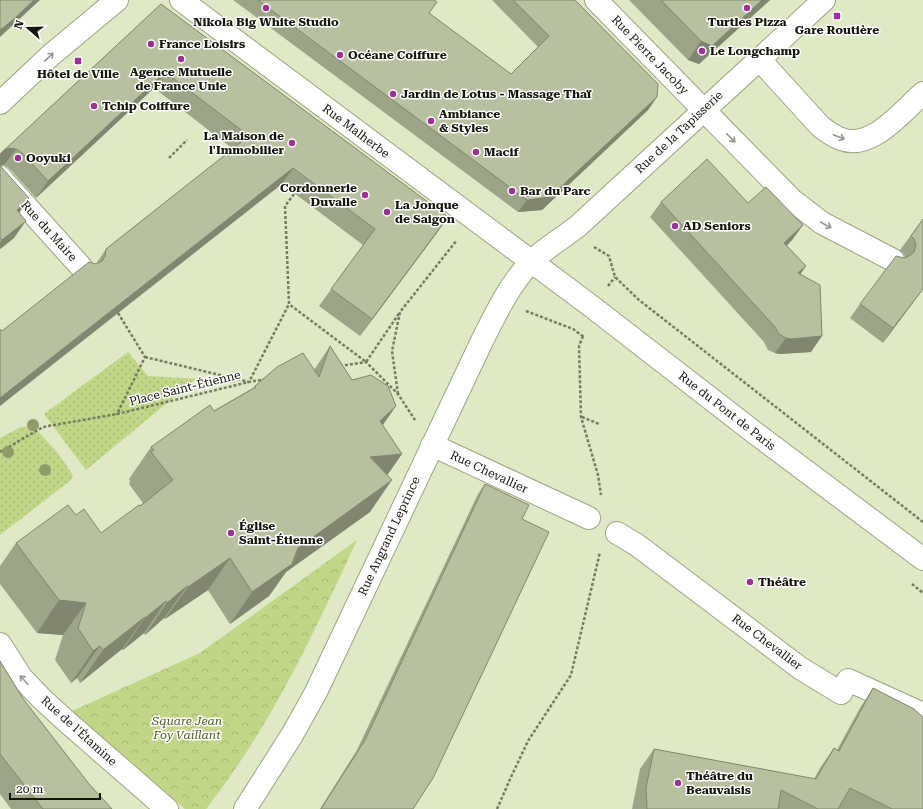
<svg xmlns="http://www.w3.org/2000/svg" width="923" height="809" viewBox="0 0 923 809" font-family="'Roboto Serif',serif">
	<style>
		.grass { fill: url(#grass-dots) }
		.park { fill: url(#park-crowns) }
		.lines { fill: none; stroke-linecap: round; stroke-linejoin: round }
		.minor-casing { stroke: #9ba584; stroke-width: 24 }
		.path { stroke: #747b63; stroke-width: 2.5; stroke-dasharray: 3 2; stroke-linecap: butt }
		.minor { stroke: #fff; stroke-width: 22 }
		.tree { fill: #8f9b68 }
		.wall { fill: #9da589 }
		.shaded-wall { fill: #80866f }
		.building { fill: #b7c09f; stroke: #80866f }
		.oneway { stroke: #959690 }
		.poi-dot { fill: #9a3193; stroke: #fff; stroke-width: 1.5 }
		.labels { text-anchor: middle; dominant-baseline: central; stroke-width: 3; stroke-linejoin: round; paint-order: stroke }
		.poi-label { font-size: 12px; font-weight: bold; fill: #131609; stroke: #fff; text-anchor: start }
		.street-label { font-size: 12px; fill: #131609; stroke: #fff }
		.park-label { font-size: 12px; font-style: italic; fill: #4e5c1c; stroke: #fff }
	</style>
	<defs>
		<pattern id="grass-dots" width="8" height="8" patternUnits="userSpaceOnUse"><rect width="8" height="8" fill="#c2d687"/><path d="M2 2h.1M6 6h.1" fill="none" stroke="#a6b773" stroke-width="1.8" stroke-linecap="round"/></pattern>
		<pattern id="park-crowns" width="20" height="18" patternUnits="userSpaceOnUse"><rect width="20" height="18" fill="#c2d687"/><path d="M2 6a3 3 0 1 1 6 0M12 15a3 3 0 1 1 6 0" fill="none" stroke="#a6b773"/></pattern>
	</defs>
	<rect width="100%" height="100%" fill="#dee9c6"/>
	<!-- grass -->
	<path class="grass" d="M128 352 148 376 196 379 86 470 44 414Z
		M33 426 57 452 73 475 71 480 0 535V438L21 427Z"/>
	<!-- park -->
	<path class="park" d="M357 540C313 635 271 726 206 809H185L72 711 200 653Z"/>
	<g class="lines">
		<defs>
			<path id="minor" d="M181 0 591 306 755 433 923 559
				M596 0 792 200 822 223 893 260
				M759 59 820 126C826 131 833 136 841 139 871 151 903 111 923 93
				M0 103 51 55 117 0
				M0 177 82 268
				M432 445 589 518
				M617 533 637 545 800 668 841 693 848 680 923 714
				M0 644 21 677 41 698 66 721 167 809
				M245 809 292 735 316 692 481 343C495 315 509 285 531 262 545 248 563 238 578 226L824 0"/>
		</defs>
		<!-- minor casing -->
		<use href="#minor" class="minor-casing"/>
		<!-- path -->
		<path class="path" d="M169 158 187 140
			M294 194 285 206 289 304 366 362 400 312
			M594 247 609 256 615 277 639 300 923 522
			M608 286 615 277
			M526 311 573 329 584 337
			M118 313 145 357 117 414 249 382 266 379
			M583 336 579 346 581 417 598 475 601 495
			M145 357 249 382 289 304
			M340 366 366 362 398 394 415 420
			M398 394 392 351 400 312 457 240
			M582 417 599 424
			M0 452 43 427 117 414
			M912 584 923 593
			M497 809 511 777 528 741 571 675 600 552"/>
		<!-- minor -->
		<use href="#minor" class="minor"/>
	</g>
	<!-- trees -->
	<g class="tree">
		<circle cx="33" cy="425" r="6"/>
		<circle cx="8" cy="452" r="6"/>
		<circle cx="45" cy="470" r="6"/>
	</g>
	<!-- wall -->
	<path class="wall" d="M233 0H434L429 13 511 74 538 47 492 0H575L657 97 648 110 542 210 518 212Z
		M629 0H770L699 64 688 60Z
		M161 4 448 217 436 234 360 336 319 306 363 245 282 184 2 331 96 264 106 249 233 149 154 88 36 198 9 168 4 165H1L19 213 14 238 0 249V154Z
		M661 202 748 203 803 225 792 240 787 246 806 266 800 274 811 352 780 354 775 353 768 350 764 342 650 217Z
		M923 219V289L883 343 850 318 860 304 905 258 904 254 900 250Z
		M330 346 352 380 383 425 387 475 370 512 286 572 269 596 230 624 208 590 165 619 164 618 145 635 144 633 123 650 122 649 80 683 77 678 71 683 55 660 63 635 37 633 0 584V566L16 543 76 515 101 533 143 503 129 484 130 481 129 479 151 447 253 388 255 386 314 370Z
		M485 484 522 519 413 809H320L357 750 478 494Z
		M0 661 24 700 89 784 112 809H11L0 794Z
		M873 688 923 809H632L640 769 654 749 814 779 820 768 834 748 837 750 860 708Z"/>
	<!-- shaded-wall -->
	<path class="shaded-wall" d="M34 0H40L0 37V30Z
		M762 0H770L699 64 688 60 701 41Z
		M165 72 154 88 36 198 48 181Z
		M657 97 648 110 542 210 518 212 527 200Z
		M9 148 16 149 4 165H0V156L3 151Z
		M293 168 282 184 0 406V398Z
		M29 198 18 215 17 210Z
		M448 217 436 234 360 336 372 319Z
		M26 221 14 238 0 249V243L2 240Z
		M803 225 792 240 773 258 784 243Z
		M806 266 795 282 798 273Z
		M923 289 883 343 893 328Z
		M822 336 811 352 780 354 775 353 786 338Z
		M396 406 374 438 380 421Z
		M402 454 379 487 370 457Z
		M392 480 370 512 286 572 269 596 230 624 252 592 298 548Z
		M230 558 208 590 165 619 188 587Z
		M187 586 164 618 145 635 167 603Z
		M59 600 86 603 63 635 37 633Z
		M166 601 144 633 123 650 145 618Z
		M145 617 122 649 80 683 103 650Z
		M100 646 77 678 71 683 93 651Z"/>
	<!-- building -->
	<path class="building" d="M0 0H34L14 19 0 30Z
		M258 0H434L437 2 429 13 511 74 549 36 513 0H575L658 84 657 97 550 197 527 200Z
		M661 0H762L712 46 701 41Z
		M161 4 448 217 372 319 331 289 375 229 293 168 0 398V329L2 331 89 262 96 264 102 261 105 256 106 249 249 136 165 72 48 181 21 152 16 149 9 148 3 151 0 156V154Z
		M707 159 748 203 766 187 803 225 784 243 806 266 798 273 820 285 822 336 791 339 786 338 779 334 775 327 661 202Z
		M0 164 2 168 29 198 17 210 26 221 2 240 0 238Z
		M923 219V289L893 328 860 304 896 256 904 258 909 256 914 252 916 245 914 239 911 236Z
		M330 346 352 380 371 375 388 386 396 406 380 421 402 454 370 457 392 480 298 548 292 564 252 592 230 558 188 587 187 586 167 603 166 601 145 618V617L103 650 100 646 93 651 78 628 86 603 59 600 16 543 68 505 76 515 84 509 101 533 139 505 140 506 173 480 151 452 154 450 151 447 210 405 214 411 256 387 255 386 277 367 303 353 319 377Z
		M485 484 529 505 522 519 549 532 433 778 413 809H321L365 740Z
		M0 661 24 700 89 784 112 809H43L0 754Z
		M873 688 914 709 923 717V809H892L850 788 838 809H818L781 790 778 809H647L646 788 654 749 816 779 834 748 839 751Z"/>
	<!-- one-way arrows -->
	<defs><path id="oneway-shaft" d="M-6 0H5M1.5-3L5.5 0L1.5 3" fill="none" stroke-width="1.6" stroke-linecap="round" stroke-linejoin="round"/></defs>
	<g class="oneway">
		<use href="#oneway-shaft" transform="translate(49 57) rotate(-43)"/>
		<use href="#oneway-shaft" transform="translate(839 137) rotate(21)"/>
		<use href="#oneway-shaft" transform="translate(731 138) rotate(46)"/>
		<use href="#oneway-shaft" transform="translate(826 225) rotate(28)"/>
		<use href="#oneway-shaft" transform="translate(24 680) rotate(-132)"/>
	</g>
	<!-- markers -->
	<g class="poi-dot">
		<circle cx="266" cy="8" r="4"/>
		<circle cx="747" cy="8" r="4"/>
		<rect x="833" y="12" width="8" height="8" rx="2"/>
		<circle cx="151" cy="44" r="4"/>
		<circle cx="702" cy="51" r="4"/>
		<circle cx="340" cy="55" r="4"/>
		<circle cx="181" cy="59" r="4"/>
		<rect x="74" y="57" width="8" height="8" rx="2"/>
		<circle cx="393" cy="94" r="4"/>
		<circle cx="94" cy="106" r="4"/>
		<circle cx="431" cy="121" r="4"/>
		<circle cx="292" cy="143" r="4"/>
		<circle cx="476" cy="152" r="4"/>
		<circle cx="18" cy="158" r="4"/>
		<circle cx="512" cy="191" r="4"/>
		<circle cx="365" cy="195" r="4"/>
		<circle cx="387" cy="212" r="4"/>
		<circle cx="675" cy="226" r="4"/>
		<circle cx="231" cy="533" r="4"/>
		<circle cx="750" cy="582" r="4"/>
		<circle cx="678" cy="783" r="4"/>
	</g>
	<g class="labels">
		<!-- poi labels -->
		<g class="poi-label">
			<text x="266" y="22" text-anchor="middle">Nikola Big White Studio</text>
			<text x="747" y="22" text-anchor="middle">Turtles Pizza</text>
			<text x="837" y="30" text-anchor="middle">Gare Routière</text>
			<text x="159" y="44">France Loisirs</text>
			<text x="710" y="51">Le Longchamp</text>
			<text x="348" y="55">Océane Coiffure</text>
			<text x="181" y="72" text-anchor="middle">Agence Mutuelle<tspan x="181" dy="14">de France Unie</tspan></text>
			<text x="78" y="74" text-anchor="middle">Hôtel de Ville</text>
			<text x="401" y="94">Jardin de Lotus - Massage Thaï</text>
			<text x="102" y="106">Tchip Coiffure</text>
			<text x="439" y="114">Ambiance<tspan x="439" dy="14">&amp; Styles</tspan></text>
			<text x="284" y="136" text-anchor="end">La Maison de<tspan x="284" dy="14">l'Immobilier</tspan></text>
			<text x="484" y="152">Macif</text>
			<text x="26" y="158">Ooyuki</text>
			<text x="357" y="188" text-anchor="end">Cordonnerie<tspan x="357" dy="14">Duvalle</tspan></text>
			<text x="520" y="191">Bar du Parc</text>
			<text x="395" y="205">La Jonque<tspan x="395" dy="14">de Saigon</tspan></text>
			<text x="683" y="226">AD Seniors</text>
			<text x="239" y="526">Église<tspan x="239" dy="14">Saint-Étienne</tspan></text>
			<text x="758" y="582">Théâtre</text>
			<text x="686" y="776">Théâtre du<tspan x="686" dy="14">Beauvaisis</tspan></text>
		</g>
		<!-- street labels -->
		<g class="street-label">
			<text transform="translate(650 55) rotate(46)">Rue Pierre Jacoby</text>
			<text transform="translate(356 131) rotate(37)">Rue Malherbe</text>
			<text transform="translate(679 132) rotate(-43)">Rue de la Tapisserie</text>
			<text transform="translate(49 231) rotate(48)">Rue du Maire</text>
			<text transform="translate(185 388) rotate(-14)">Place Saint-Étienne</text>
			<text transform="translate(727 411) rotate(38)">Rue du Pont de Paris</text>
			<text transform="translate(489 472) rotate(25)">Rue Chevallier</text>
			<text transform="translate(389 536) rotate(-65)">Rue Angrand Leprince</text>
			<text transform="translate(767 642) rotate(37)">Rue Chevallier</text>
			<text transform="translate(79 731) rotate(42)">Rue de l'Étamine</text>
		</g>
		<!-- park labels -->
		<g class="park-label">
			<text x="187" y="721">Square Jean<tspan x="187" dy="14">Foy Vaillant</tspan></text>
		</g>
	</g>
	<!-- north arrow -->
	<g transform="translate(28 28) rotate(290)" stroke="#ffffff" stroke-width="3" paint-order="stroke">
	<path d="M0-3L7 15L0 10L-7 15Z" fill="#131609"/>
	<text y="-6" font-size="11" font-weight="bold" text-anchor="middle" fill="#131609">N</text>
	</g>
	<!-- scale -->
	<path d="M10 793v6h90v-6" fill="none" stroke="#131609" stroke-width="2"/>
	<text x="16" y="793" font-size="12" fill="#131609" stroke="#ffffff" stroke-width="3" paint-order="stroke">20 m</text>
</svg>
